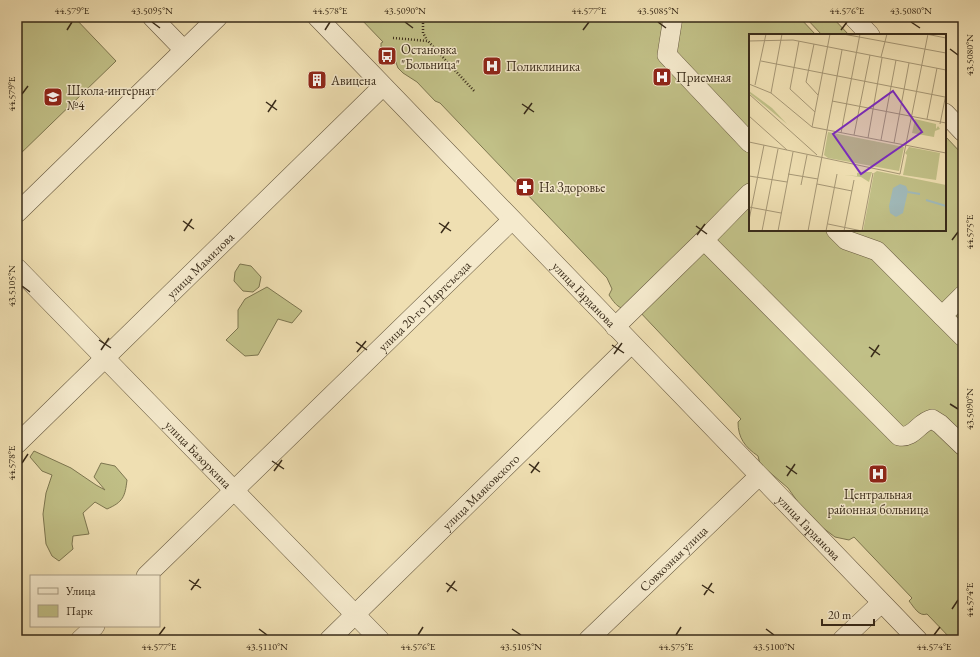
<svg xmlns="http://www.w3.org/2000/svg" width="980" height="657" viewBox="0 0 980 657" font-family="'EB Garamond',serif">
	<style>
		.green { fill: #c1c087; stroke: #7d7650 }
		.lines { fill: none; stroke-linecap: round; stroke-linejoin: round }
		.minor-casing { stroke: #66583f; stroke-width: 20 }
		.path { stroke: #392b19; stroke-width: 2.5; stroke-dasharray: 1 2; stroke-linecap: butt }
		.minor { stroke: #f5eacd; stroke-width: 19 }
		.ticks { fill: none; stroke: #392b19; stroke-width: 1.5 }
		.labels { text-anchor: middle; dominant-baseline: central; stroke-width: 3; stroke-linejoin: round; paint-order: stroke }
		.poi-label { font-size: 13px; fill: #392b19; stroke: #f5eacd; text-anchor: start }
		.street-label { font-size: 13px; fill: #392b19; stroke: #f5eacd }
		.inset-river { fill: none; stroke: #a0b9b9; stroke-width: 2 }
		.inset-road { fill: none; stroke: #a69775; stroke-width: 1 }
		.view { fill: #7b2cbf; fill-opacity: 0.15; stroke: #7b2cbf; stroke-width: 2 }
		.inset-edge { fill: none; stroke: #392b19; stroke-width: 2 }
		.neatline { fill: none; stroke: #392b19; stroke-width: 1.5 }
		.ticks-label { font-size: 10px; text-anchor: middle; fill: #392b19 }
	</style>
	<rect width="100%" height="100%" fill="#efdfb2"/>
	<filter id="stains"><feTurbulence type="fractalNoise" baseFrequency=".005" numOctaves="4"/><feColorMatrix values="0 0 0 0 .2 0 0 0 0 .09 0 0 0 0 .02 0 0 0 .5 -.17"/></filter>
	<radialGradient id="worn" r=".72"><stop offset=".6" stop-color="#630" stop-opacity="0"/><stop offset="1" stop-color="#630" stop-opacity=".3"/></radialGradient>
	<!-- green -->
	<path class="green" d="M17 17H74L116 61 17 157Z
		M359 17H799L816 35H750V230H945V136L963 155V640H952L927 614C919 617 914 607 909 601L912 598 854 537 849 540 835 537 823 528 807 515 788 488 760 464 758 456C745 447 738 438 738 422L741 419 638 310C622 310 618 309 609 295L612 289 607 278 440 103 435 101 417 82 403 73 398 68 393 55 381 47V43L383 42Z
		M805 17H832L849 35H822Z
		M240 264 251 266 261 277 259 287 253 292 243 291 234 281 235 272Z
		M267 287 302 311 292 323 278 319 258 355 245 356 226 340 238 328V310L245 299Z
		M34 451 71 468 96 485 105 490 94 477 101 463 115 466 127 480C125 497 123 502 107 509L95 502 83 513 89 534 73 536 72 544 73 549 59 561 52 556 46 544 43 514 46 493 52 475 42 471 30 457Z"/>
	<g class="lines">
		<defs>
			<g id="minor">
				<path d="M152 17 184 50"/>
				<path id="s1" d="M317 17 918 640"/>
				<path d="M673 17 667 55 750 143"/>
				<path d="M853 17 870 35"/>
				<path d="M945 113 963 132"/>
				<path d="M750 193 704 240 899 436C913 439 919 422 932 419L940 424 963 446"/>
				<path d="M17 213 218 17"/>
				<path d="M836 230 846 240 877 251 963 337"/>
				<path id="s2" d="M17 268 380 640"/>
				<path d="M942 316 963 295"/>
				<path d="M615 327 704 240"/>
				<path id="s3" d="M17 444 383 86"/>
				<path id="s4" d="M146 576 512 220"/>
				<path d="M80 640 95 626"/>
				<path id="s5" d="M329 640 631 344"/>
				<path id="s6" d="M588 640 759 476"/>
				<path d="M842 640 881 603"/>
			</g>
		</defs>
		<!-- minor casing -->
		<use href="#minor" class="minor-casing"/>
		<!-- path -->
		<path class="path" d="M423 17V33L427 40
			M393 38 428 41 475 92"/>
		<!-- minor -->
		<use href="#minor" class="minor"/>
	</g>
	<!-- ticks -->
	<path class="ticks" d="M152 22 160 28M405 22 413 28M658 22 666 28M911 22 920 28M67 30 72 22M325 30 330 22M583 30 589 22M841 30 847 22M950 49 958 55M22 94 28 86M266 102 277 110M522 104 534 112M268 112 276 100M524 114 532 103M183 221 194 229M439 223 451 231M696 226 707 234M184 231 192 219M441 233 449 222M697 235 705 224M952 240 958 232M22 286 30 292M99 340 111 348M356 342 367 350M612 345 624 353M869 347 880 355M101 350 109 338M357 352 366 341M614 354 622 343M871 357 879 345M950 404 958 409M272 461 284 469M22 463 28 454M529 464 540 472M786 466 797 474M274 471 282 460M531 473 539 462M787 476 795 464M189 580 201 588M446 583 457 591M702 585 714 593M191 590 199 579M447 592 455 581M704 595 712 583M952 609 958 600M259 629 267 635M512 629 521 635M766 629 774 635M159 635 165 627M418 635 423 627M676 635 681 627M934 635 940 627"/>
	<!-- icons -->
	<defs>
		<symbol id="bus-square" viewBox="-11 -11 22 22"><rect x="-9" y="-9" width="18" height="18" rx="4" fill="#8f2418" stroke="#f5eacd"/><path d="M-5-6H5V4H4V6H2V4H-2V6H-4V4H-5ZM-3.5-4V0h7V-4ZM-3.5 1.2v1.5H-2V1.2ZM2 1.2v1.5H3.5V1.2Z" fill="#fff"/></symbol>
		<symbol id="hospital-square" viewBox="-11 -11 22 22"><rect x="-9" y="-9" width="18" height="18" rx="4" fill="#8f2418" stroke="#f5eacd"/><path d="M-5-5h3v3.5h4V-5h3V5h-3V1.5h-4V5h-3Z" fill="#fff"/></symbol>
		<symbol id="building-square" viewBox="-11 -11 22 22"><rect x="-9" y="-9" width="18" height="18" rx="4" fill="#8f2418" stroke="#f5eacd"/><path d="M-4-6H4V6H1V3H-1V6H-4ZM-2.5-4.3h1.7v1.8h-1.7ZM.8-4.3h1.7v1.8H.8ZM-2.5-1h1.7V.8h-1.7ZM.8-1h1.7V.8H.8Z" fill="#fff"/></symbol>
		<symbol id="school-square" viewBox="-11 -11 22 22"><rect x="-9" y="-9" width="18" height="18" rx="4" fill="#8f2418" stroke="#f5eacd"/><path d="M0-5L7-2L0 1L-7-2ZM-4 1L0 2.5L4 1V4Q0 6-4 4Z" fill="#fff"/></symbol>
		<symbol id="pharmacy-square" viewBox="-11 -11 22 22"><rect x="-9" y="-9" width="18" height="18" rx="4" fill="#8f2418" stroke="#f5eacd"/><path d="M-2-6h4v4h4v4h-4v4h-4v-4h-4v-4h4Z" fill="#fff"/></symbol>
	</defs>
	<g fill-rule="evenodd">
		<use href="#bus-square" x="376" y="45" width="22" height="22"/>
		<use href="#hospital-square" x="481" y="55" width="22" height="22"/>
		<use href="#hospital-square" x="651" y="66" width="22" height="22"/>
		<use href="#building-square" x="306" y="69" width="22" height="22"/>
		<use href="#school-square" x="42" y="86" width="22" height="22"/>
		<use href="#pharmacy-square" x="514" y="176" width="22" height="22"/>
		<use href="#hospital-square" x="867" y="463" width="22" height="22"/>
	</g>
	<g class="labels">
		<!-- poi labels -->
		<g class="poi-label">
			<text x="401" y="49">Остановка<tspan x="401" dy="15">"Больница"</tspan></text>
			<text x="506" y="66">Поликлиника</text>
			<text x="676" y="77">Приемная</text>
			<text x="331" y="80">Авицена</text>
			<text x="67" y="90">Школа-интернат<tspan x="67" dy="15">№4</tspan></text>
			<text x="539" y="187">На Здоровье</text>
			<text x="878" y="494" text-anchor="middle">Центральная<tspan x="878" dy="15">районная больница</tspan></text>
		</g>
		<!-- street labels -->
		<g class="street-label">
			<text stroke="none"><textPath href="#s3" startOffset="256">улица Мамилова</textPath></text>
			<text stroke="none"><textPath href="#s1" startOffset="385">улица Гарданова</textPath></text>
			<text stroke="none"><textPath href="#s4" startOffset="388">улица 20-го Партсъезда</textPath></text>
			<text stroke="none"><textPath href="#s2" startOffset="260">улица Базоркина</textPath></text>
			<text stroke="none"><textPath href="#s5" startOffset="212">улица Маяковского</textPath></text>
			<text stroke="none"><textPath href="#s1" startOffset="709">улица Гарданова</textPath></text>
			<text stroke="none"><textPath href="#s6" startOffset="118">Совхозная улица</textPath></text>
		</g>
	</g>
	<!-- overview -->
	<g transform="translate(749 34)">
		<rect width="197" height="197" fill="#efdfb2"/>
		<path d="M0 57 23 74 38 90 0 59ZM166 85 187 90V95L189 92 191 95 186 97 185 103 163 99ZM79 98 155 113 150 137 79 124 75 121ZM160 113 191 119 187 146 154 141 158 121 156 119ZM128 137 197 151V197H114L125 139ZM116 138H123L120 148 112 143 95 141 108 142V139Z" fill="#c1c087"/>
		<path d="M151 150 157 152 159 157 154 179 147 183 141 179 140 172 144 154Z" fill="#a0b9b9"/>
		<path class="inset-river" d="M159 158 171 160M177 166 197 172"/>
		<path class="inset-road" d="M94 0 197 19M177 0 197 4M0 7 44 6 197 36M50 7 41 55 66 78M65 10 57 48 69 61M132 23 138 0M12 27 196 63M0 50 22 59 63 93 197 119M6 51 17 0M22 59 33 0M0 60 68 121M83 67 197 89M0 82 38 116M178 85 188 34M191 90 197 60M63 93 81 0M92 99 111 0M105 101 121 21M119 104 133 24M132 106 147 26M0 108 151 140 179 0M145 109 160 29M39 140 69 145M0 142 38 148M68 150 103 157M52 151 58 121M0 173 32 179M0 186 15 111M79 190 113 197M13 197 29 115M29 197 44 118M59 197 93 16M77 197 88 140M95 197 105 146M113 197 124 139"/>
		<path class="view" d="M144 57 173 98 112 140 84 100Z"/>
		<rect width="197" height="197" class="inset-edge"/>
	</g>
	<!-- margin -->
	<rect width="980" height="657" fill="none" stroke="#efdfb2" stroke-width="44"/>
	<!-- legend -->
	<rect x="30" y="575" width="130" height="52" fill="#f5eacd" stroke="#aa9e85"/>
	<rect x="38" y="588" width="20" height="6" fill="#f5eacd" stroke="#aa9e85"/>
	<text x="66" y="595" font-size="12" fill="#392b19">Улица</text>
	<rect x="38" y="605" width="20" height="12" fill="#c1c087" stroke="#aa9e85"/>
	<text x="66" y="615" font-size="12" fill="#392b19">Парк</text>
	<!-- scale -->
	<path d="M822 619v6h52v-6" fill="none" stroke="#392b19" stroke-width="2"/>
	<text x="828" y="619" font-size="12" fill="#392b19" stroke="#f5eacd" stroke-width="3" paint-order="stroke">20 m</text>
	<rect x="22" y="22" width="936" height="613" class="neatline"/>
	<g class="ticks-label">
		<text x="72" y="14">44.579°E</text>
		<text x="152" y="14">43.5095°N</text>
		<text x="330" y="14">44.578°E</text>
		<text x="405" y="14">43.5090°N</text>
		<text x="589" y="14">44.577°E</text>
		<text x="658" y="14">43.5085°N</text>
		<text x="847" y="14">44.576°E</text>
		<text x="911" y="14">43.5080°N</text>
		<text transform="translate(969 55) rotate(-90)" y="4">43.5080°N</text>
		<text transform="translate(11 94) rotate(-90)" y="4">44.579°E</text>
		<text transform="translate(969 232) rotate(-90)" y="4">44.575°E</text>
		<text transform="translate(11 286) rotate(-90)" y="4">43.5105°N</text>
		<text transform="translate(969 409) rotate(-90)" y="4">43.5090°N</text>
		<text transform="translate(11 463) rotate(-90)" y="4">44.578°E</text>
		<text transform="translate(969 600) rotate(-90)" y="4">44.574°E</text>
		<text x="159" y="650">44.577°E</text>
		<text x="267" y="650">43.5110°N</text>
		<text x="418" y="650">44.576°E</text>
		<text x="521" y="650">43.5105°N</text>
		<text x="676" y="650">44.575°E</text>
		<text x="774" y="650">43.5100°N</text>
		<text x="934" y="650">44.574°E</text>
	</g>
	<rect width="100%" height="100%" filter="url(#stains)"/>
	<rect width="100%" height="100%" fill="url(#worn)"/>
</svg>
